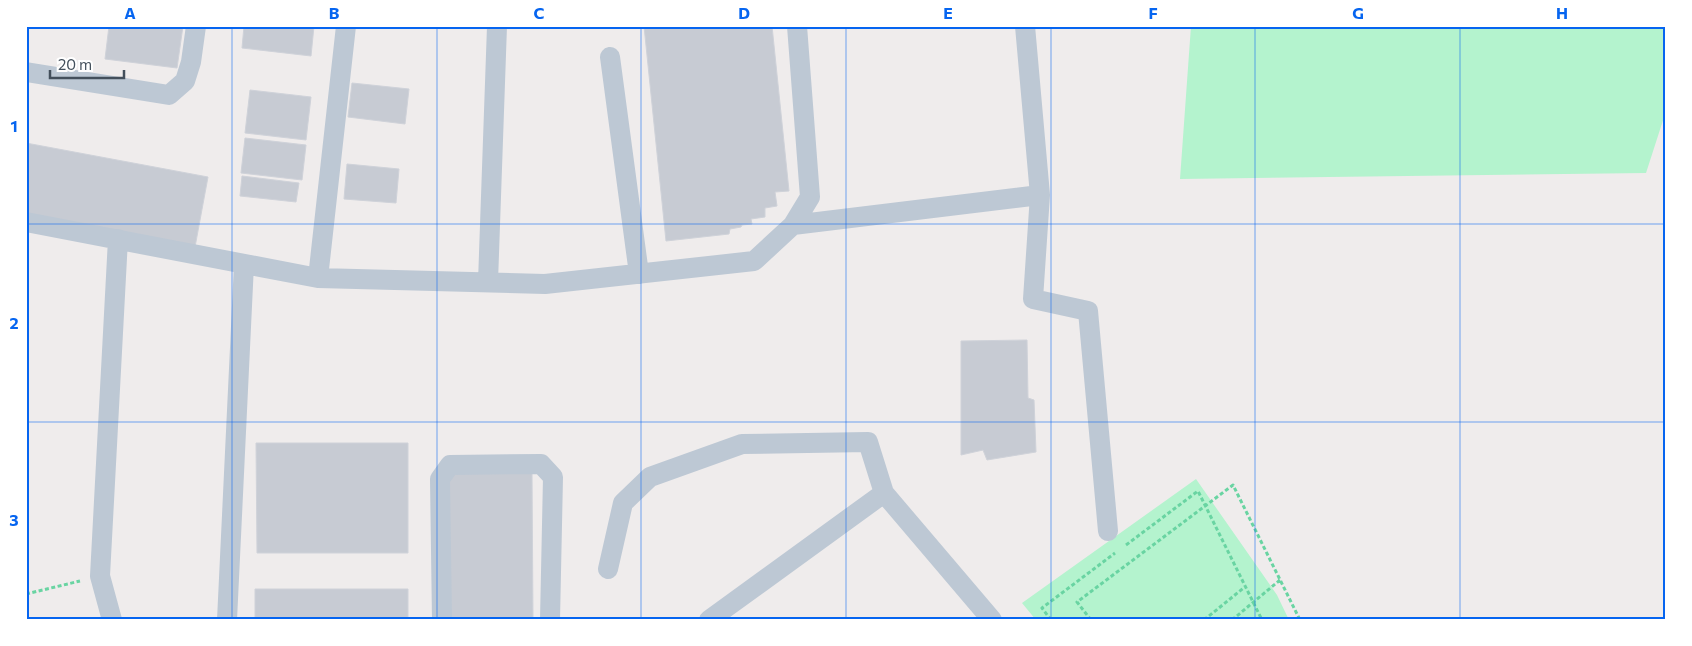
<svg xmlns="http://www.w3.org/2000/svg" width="1692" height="646" viewBox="0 0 1692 646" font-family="Commissioner,sans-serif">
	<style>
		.green { fill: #b4f3ce }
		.building { fill: #c7cbd3; stroke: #cfd2d9 }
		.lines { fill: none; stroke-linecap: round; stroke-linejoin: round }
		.path { stroke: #69d4a2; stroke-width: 3; stroke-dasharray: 4 2.5; stroke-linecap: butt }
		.minor { stroke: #bdc8d4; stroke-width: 20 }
		.grid { fill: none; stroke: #0665f0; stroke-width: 1; stroke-opacity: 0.55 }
		.neatline { fill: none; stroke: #0665f0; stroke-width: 2 }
		.grid-label { font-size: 16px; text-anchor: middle; font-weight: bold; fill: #0665f0 }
	</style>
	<rect width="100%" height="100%" fill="#efecec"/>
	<!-- green -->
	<path class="green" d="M1191 26H1666V111L1646 173 1180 179Z
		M1196 479 1277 595 1289 620H1036L1022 603Z"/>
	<!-- building -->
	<path class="building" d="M109 26H183L177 68 105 59Z
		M244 26H314L311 56 242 48Z
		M644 26H772L789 191 775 192 777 206 765 208V217L751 219 752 224 742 225 741 227 730 229 729 234 666 241Z
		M352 83 409 89 405 124 348 117Z
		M250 90 311 97 306 140 245 133Z
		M245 138 306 145 302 180 241 173Z
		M26 143 208 177 195 247 26 215Z
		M347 164 399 169 396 203 344 199Z
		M242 176 299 183 296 202 240 196Z
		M1027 340 1028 398 1034 400 1036 452 987 460 983 450 961 455V341Z
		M256 443H408V553H257Z
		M532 472 533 620H449L448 473Z
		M255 589H408V620H255Z"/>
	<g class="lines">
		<!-- path -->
		<path class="path" d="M1126 545 1198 491 1262 620
			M26 594 80 581
			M1051 620 1042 608 1115 553
			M1091 620 1077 602 1233 485 1300 620
			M1204 620 1246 586
			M1232 620 1280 580"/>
		<!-- minor -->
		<path class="minor" d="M1025 26 1040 195 1033 299 1088 311 1108 531
			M610 57 639 274
			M26 72 169 95 185 81 191 62 196 26
			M26 222 318 278 346 26
			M793 225 1040 195
			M318 278 545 284 754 261 793 225 810 197 797 26
			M488 282 497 26
			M608 569 623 503 650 477 742 444 868 442 884 493 992 620
			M112 620 100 576 118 239
			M227 620 244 264
			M442 620 440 479 450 465 541 464 553 477 550 620
			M709 620 884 493"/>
	</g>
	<!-- grid -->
	<path class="grid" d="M232 26V620M437 26V620M641 26V620M846 26V620M1051 26V620M1255 26V620M1460 26V620M26 224H1666M26 422H1666"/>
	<!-- border -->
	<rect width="1692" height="646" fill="none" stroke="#ffffff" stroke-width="55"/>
	<!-- scale -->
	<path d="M50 70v8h74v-8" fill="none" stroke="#434f5b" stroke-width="2.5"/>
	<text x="58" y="70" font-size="15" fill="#434f5b" stroke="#ffffff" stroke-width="4" paint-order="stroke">20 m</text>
	<rect x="28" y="28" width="1636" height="590" class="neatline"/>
	<g class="grid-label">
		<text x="130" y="19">A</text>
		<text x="334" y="19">B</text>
		<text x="539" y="19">C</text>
		<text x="744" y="19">D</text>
		<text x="948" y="19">E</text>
		<text x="1153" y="19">F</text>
		<text x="1358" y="19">G</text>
		<text x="1562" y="19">H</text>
		<text x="14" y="132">1</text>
		<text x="14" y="329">2</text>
		<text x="14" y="526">3</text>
	</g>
</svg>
